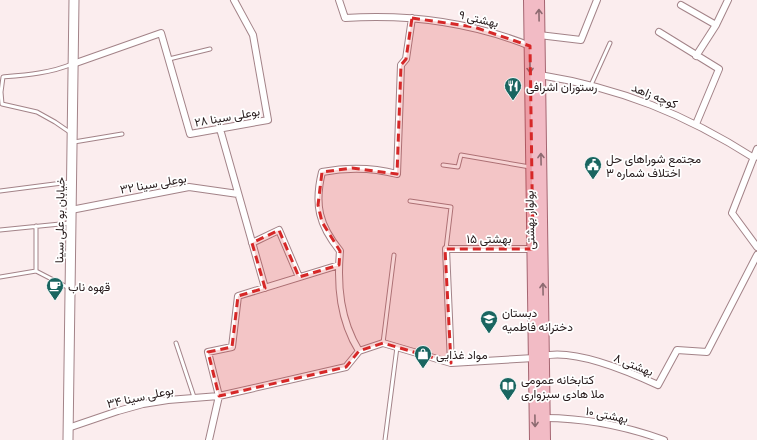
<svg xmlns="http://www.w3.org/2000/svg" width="757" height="440" viewBox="0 0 757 440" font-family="'Exo 2',Vazirmatn,sans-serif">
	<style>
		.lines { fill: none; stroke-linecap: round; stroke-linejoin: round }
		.service-casing { stroke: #a38388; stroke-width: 5 }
		.minor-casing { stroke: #a38388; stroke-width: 8 }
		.secondary-casing { stroke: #a38388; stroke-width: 11 }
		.primary-casing { stroke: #a56571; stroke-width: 12 }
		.service { stroke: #fff; stroke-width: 3 }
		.minor { stroke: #fff; stroke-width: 6 }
		.secondary { stroke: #fff; stroke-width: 9 }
		.primary { stroke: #f2bbc5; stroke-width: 10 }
		.oneway { stroke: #8c6a70 }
		.marked { fill: #d62828; fill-opacity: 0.2; stroke: #d62828; stroke-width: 3; stroke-dasharray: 8 5; stroke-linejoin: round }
		.labels { text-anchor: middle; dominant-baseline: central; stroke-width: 3.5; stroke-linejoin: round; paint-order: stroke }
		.street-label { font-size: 12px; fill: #261a1b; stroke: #fff }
		.poi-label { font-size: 12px; fill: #261a1b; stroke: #fff; text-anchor: start }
	</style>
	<rect width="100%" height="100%" fill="#fbedee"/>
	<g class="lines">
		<defs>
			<path id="service" d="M169 59 210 49
				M591 85 610 43
				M71 133 55 122 37 112 2 104 1 92 3 77C26 75 51 73 72 64
				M74 142 122 134
				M443 165 458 167 461 155 530 167
				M0 191 70 182
				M410 201 451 207 446 249
				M0 230 70 223
				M36 271V226
				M0 277 36 271 69 288
				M176 343 194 397
				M383 343 394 255
				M385 440 397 347"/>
			<path id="minor" d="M339 0 345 18C408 14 471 22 530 46
				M681 5 716 25
				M659 32 719 69 696 124
				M539 35 581 40 597 0
				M696 56 716 25 728 0
				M73 64 161 33 190 134 268 120 253 35 234 0
				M540 75C620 88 685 114 754 158
				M220 129 265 288
				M757 149 732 213 757 247
				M71 210 189 187 238 194
				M252 243 279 230 299 277
				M359 351C340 320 337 286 340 251 319 225 314 205 322 172 348 167 371 167 397 174L401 65 406 59 412 18
				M359 351 383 343 451 363 534 358
				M543 356C575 348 630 372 658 385L677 350 707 352 757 255
				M451 363 446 249H533
				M544 418C586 418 625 426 664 440
				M68 428 118 411 143 404 168 400 219 396 346 367 359 351
				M209 440 219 396 208 352 232 347 238 296 339 265"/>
			<path id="secondary" d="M68 440 74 0"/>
			<path id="primary" d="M529 0 535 440
				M539 0 545 440"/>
		</defs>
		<!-- service casing -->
		<use href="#service" class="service-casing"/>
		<!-- minor casing -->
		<use href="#minor" class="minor-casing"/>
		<!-- secondary casing -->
		<use href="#secondary" class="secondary-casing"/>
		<!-- primary casing -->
		<use href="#primary" class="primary-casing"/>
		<!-- service -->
		<use href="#service" class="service"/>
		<!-- minor -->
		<use href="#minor" class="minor"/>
		<!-- secondary -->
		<use href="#secondary" class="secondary"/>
		<!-- primary -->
		<use href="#primary" class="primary"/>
	</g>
	<!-- one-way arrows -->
	<defs><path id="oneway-shaft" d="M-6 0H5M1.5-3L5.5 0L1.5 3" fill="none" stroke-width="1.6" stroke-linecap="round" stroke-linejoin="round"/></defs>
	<g class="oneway">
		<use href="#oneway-shaft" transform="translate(539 15) rotate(-91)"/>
		<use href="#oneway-shaft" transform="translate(530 67) rotate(89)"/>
		<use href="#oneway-shaft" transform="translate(541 159) rotate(-91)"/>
		<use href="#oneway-shaft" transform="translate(543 289) rotate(-91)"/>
		<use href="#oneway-shaft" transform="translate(535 421) rotate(89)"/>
	</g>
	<!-- marked area -->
	<path class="marked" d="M412 18 474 27 530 46 533 249H445L451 363 383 343 359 351 346 367 219 396 208 352 232 347 238 296 265 288 252 243 279 230 299 277 339 265 340 251 322 222 318 205 322 172 352 168 397 174 401 65 406 59Z"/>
	<!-- icons -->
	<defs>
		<symbol id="restaurant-pin" viewBox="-11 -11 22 30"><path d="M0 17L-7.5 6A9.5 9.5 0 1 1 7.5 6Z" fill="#196560" stroke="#fff"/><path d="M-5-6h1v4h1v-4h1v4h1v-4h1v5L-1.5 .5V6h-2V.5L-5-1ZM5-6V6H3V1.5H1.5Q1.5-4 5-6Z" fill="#fff"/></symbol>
		<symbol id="civic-pin" viewBox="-11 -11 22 30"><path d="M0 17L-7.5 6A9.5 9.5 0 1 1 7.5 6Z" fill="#196560" stroke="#fff"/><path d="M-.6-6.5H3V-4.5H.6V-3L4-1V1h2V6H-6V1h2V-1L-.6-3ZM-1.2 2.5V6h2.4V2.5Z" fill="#fff"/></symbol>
		<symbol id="cafe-pin" viewBox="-11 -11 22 30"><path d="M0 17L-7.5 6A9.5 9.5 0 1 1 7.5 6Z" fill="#196560" stroke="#fff"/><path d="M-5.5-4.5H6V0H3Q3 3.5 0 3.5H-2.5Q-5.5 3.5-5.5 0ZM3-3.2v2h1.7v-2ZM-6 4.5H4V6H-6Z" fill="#fff"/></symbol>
		<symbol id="school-pin" viewBox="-11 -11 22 30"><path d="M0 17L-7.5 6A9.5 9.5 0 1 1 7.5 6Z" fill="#196560" stroke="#fff"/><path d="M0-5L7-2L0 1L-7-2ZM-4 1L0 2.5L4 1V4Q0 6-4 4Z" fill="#fff"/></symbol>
		<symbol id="shop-pin" viewBox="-11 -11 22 30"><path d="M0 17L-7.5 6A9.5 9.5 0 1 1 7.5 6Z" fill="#196560" stroke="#fff"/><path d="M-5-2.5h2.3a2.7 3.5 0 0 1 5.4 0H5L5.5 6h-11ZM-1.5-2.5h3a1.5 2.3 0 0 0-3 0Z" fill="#fff"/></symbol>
		<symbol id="library-pin" viewBox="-11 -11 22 30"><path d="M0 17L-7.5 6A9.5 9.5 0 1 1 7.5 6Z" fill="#196560" stroke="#fff"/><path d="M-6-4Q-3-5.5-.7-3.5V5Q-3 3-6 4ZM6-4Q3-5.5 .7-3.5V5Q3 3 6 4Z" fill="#fff"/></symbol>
	</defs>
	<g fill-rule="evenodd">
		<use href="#restaurant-pin" x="503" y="76" width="20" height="27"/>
		<use href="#civic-pin" x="583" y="155" width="20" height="27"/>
		<use href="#cafe-pin" x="45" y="276" width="20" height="27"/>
		<use href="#school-pin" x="479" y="309" width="20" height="27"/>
		<use href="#shop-pin" x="413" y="344" width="20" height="27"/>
		<use href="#library-pin" x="498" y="376" width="20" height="27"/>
	</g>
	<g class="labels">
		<!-- street labels -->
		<g class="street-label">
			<text transform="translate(479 18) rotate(13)">بهشتی ۹</text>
			<text transform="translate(655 95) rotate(22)">کوچه زاهد</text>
			<text transform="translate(227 116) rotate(-10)">بوعلی سینا ۲۸</text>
			<text transform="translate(153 183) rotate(-10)">بوعلی سینا ۳۲</text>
			<text transform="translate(59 220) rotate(-89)">خیابان بو علی سینا</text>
			<text transform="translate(529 220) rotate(-91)">بولوار بهشتی</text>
			<text x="489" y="238">بهشتی ۱۵</text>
			<text transform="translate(634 364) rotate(22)">بهشتی ۸</text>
			<text transform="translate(140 396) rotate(-12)">بوعلی سینا ۳۴</text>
			<text transform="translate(607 414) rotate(11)">بهشتی ۱۰</text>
		</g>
		<!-- poi labels -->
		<g class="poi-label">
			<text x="526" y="86">رستوران اشرافی</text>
			<text x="606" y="158">مجتمع شوراهای حل<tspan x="606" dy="14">اختلاف شماره ۳</tspan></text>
			<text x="68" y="286">قهوه ناب</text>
			<text x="502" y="312">دبستان<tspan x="502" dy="14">دخترانه فاطمیه</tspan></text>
			<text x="436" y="354">مواد غذایی</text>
			<text x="521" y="379">کتابخانه عمومی<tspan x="521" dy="14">ملا هادی سبزواری</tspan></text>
		</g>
	</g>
</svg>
